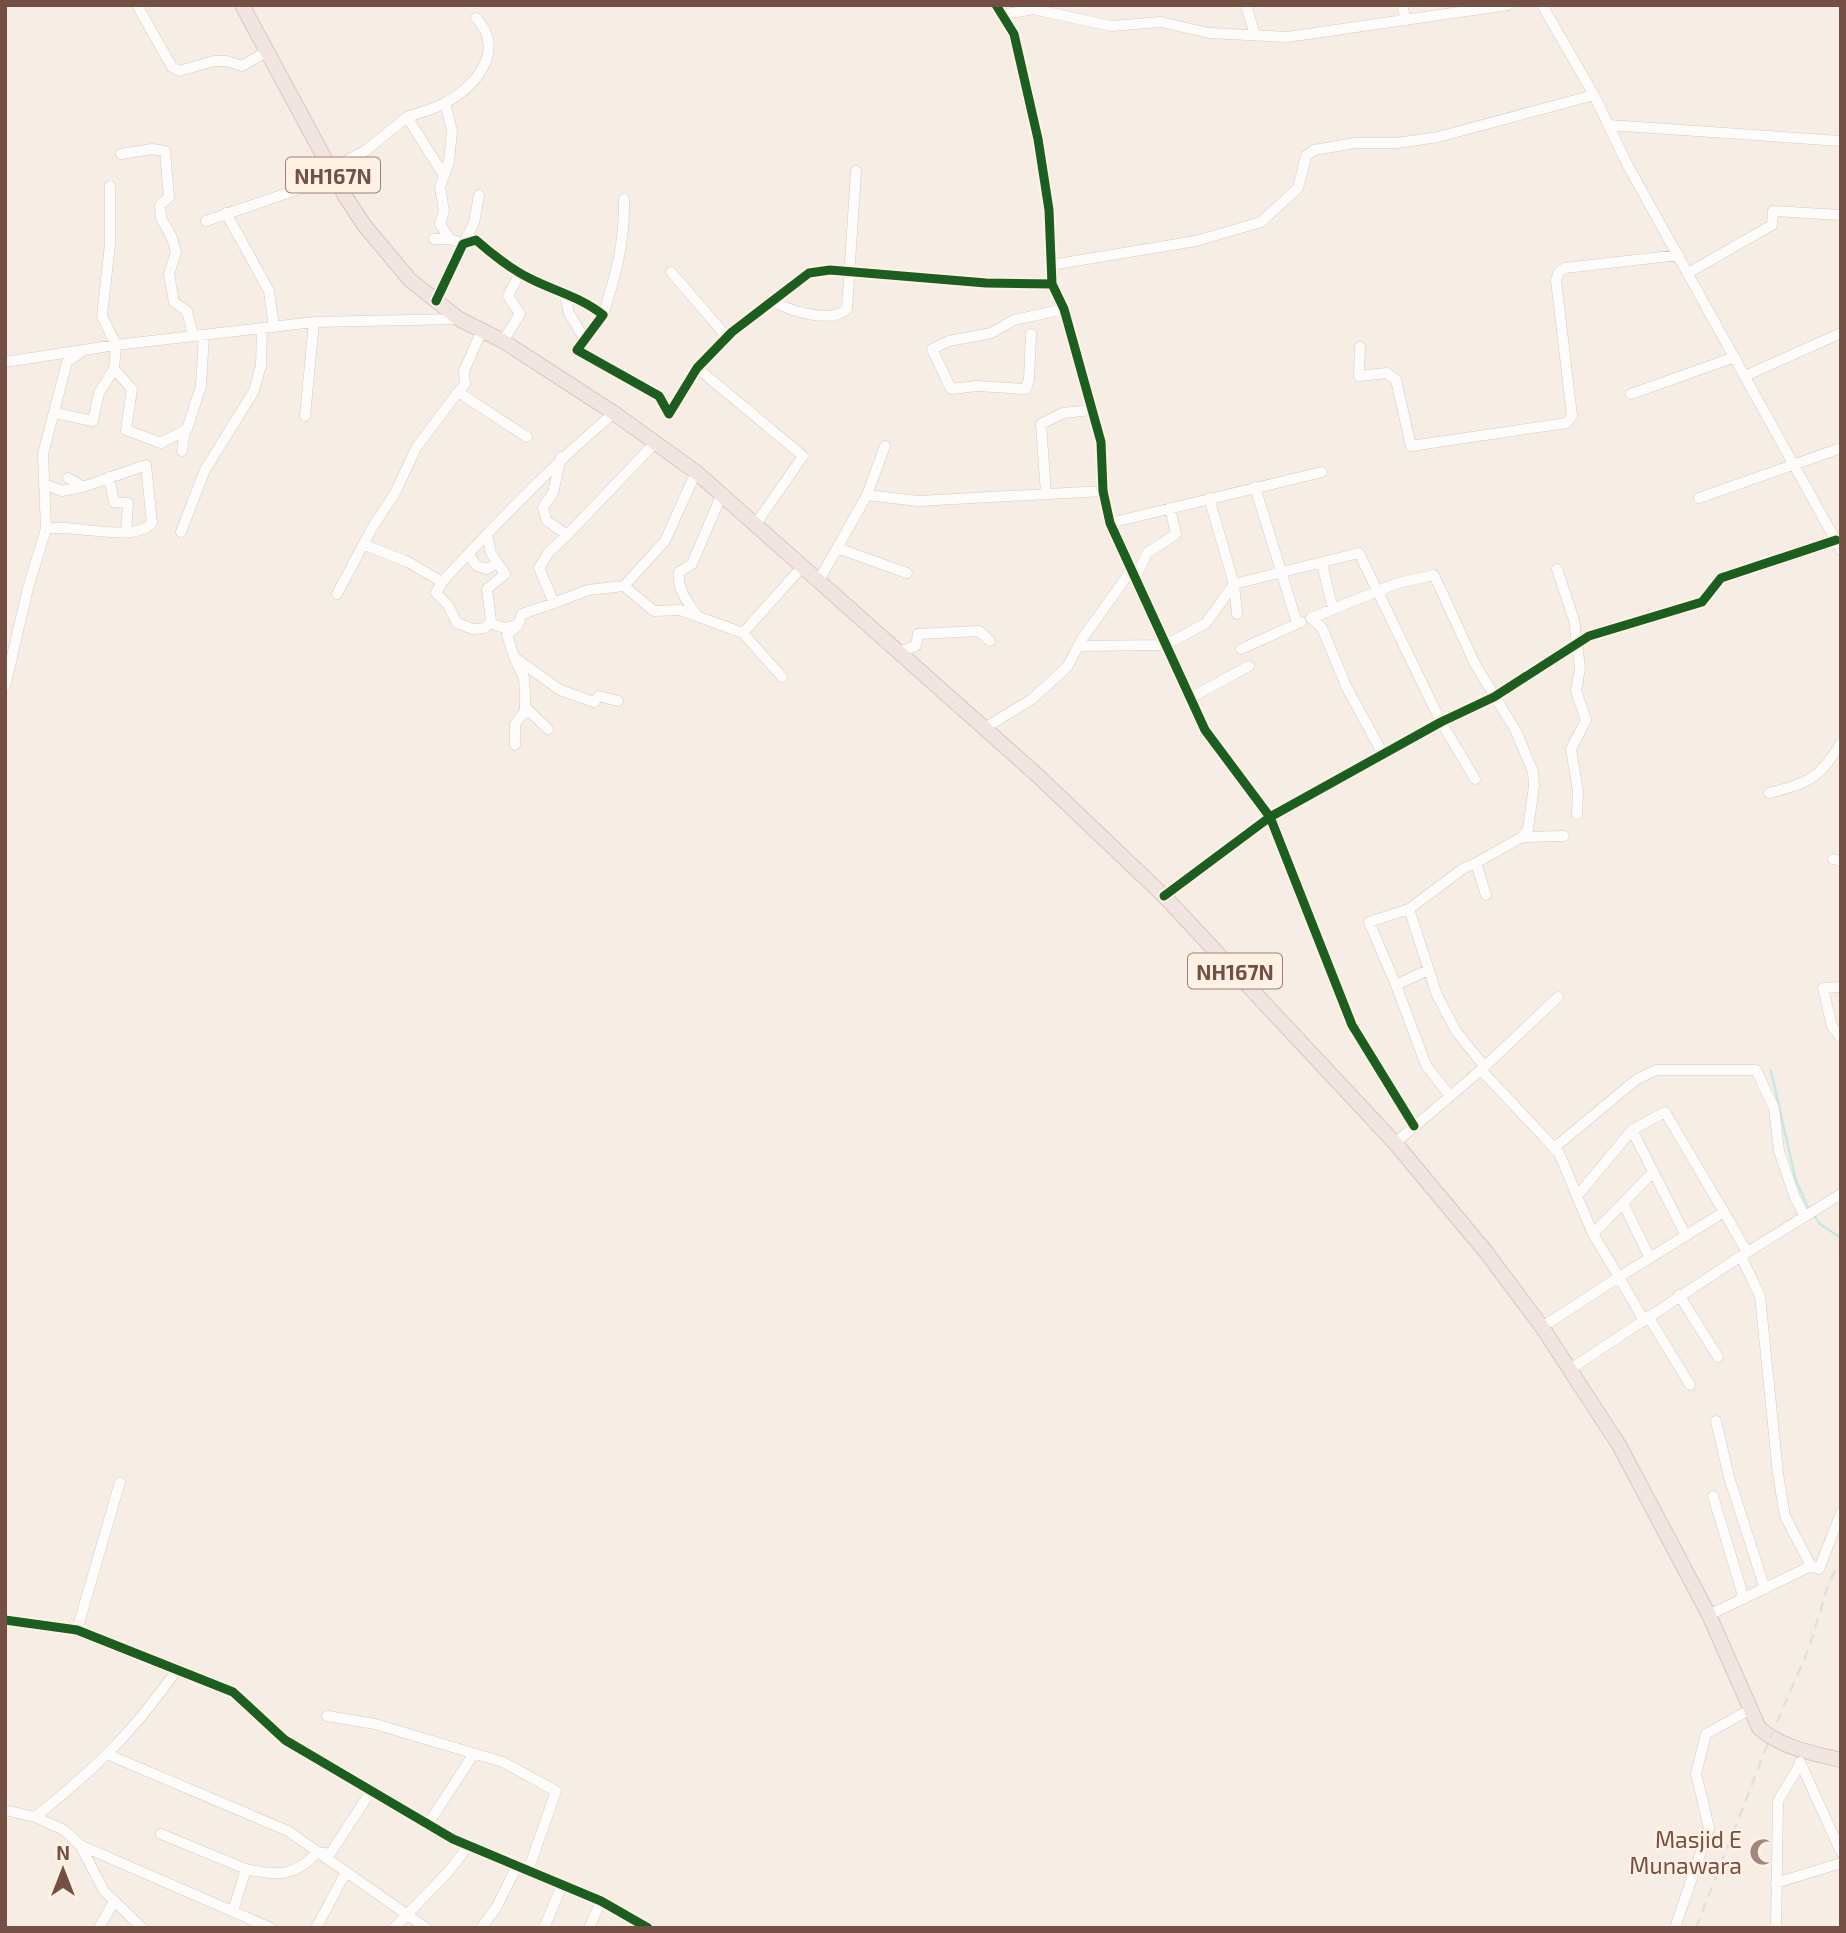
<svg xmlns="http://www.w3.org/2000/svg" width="1846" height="1933" viewBox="0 0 1846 1933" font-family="'Exo 2',sans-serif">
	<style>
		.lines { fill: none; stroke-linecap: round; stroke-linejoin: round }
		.stream { stroke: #c5e8e7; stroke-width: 2.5 }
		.minor-casing { stroke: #d7cac2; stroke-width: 11 }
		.highway-casing { stroke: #d5c8c2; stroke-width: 16 }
		.minor { stroke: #fefcfb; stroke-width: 10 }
		.highway { stroke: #f1e4e1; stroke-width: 14 }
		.rail { stroke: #e2dfe2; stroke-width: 2.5; stroke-dasharray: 10 7; stroke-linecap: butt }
		.cycleway-casing { stroke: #fff1e4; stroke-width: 13 }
		.cycleway { stroke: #1b5e20; stroke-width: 9 }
		.labels { text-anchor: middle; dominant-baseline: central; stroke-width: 5; stroke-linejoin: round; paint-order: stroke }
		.shield { fill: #fff1e4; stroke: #9e8074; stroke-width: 2 }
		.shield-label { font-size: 21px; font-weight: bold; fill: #745044 }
		.poi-label { font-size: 23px; fill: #745044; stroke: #fff1e4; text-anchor: end }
	</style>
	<rect width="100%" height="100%" fill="#f6ede4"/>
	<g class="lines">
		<!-- stream -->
		<path class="stream" d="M1771 1071 1796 1181 1809 1209
			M1813 1214 1820 1224 1841 1238"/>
		<defs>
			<path id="minor" d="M137 5 172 67 179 71 214 61H227L242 66 266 52
				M996 5 1014 34 1038 139 1049 210 1052 284 1064 309 1101 442 1103 491 1110 523 1205 730 1270 817 1164 896
				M1246 5 1255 35
				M1402 5 1406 21
				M1542 5 1594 95 1627 164 1841 550
				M1002 15 1033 9 1111 26 1161 22 1209 33 1287 37 1508 5
				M445 103 452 131 449 161 440 187 444 211 440 224 450 239
				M1609 125 1841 141
				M121 154 152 149 165 151 169 197 160 205 161 218 172 238 176 252 169 274 174 302 187 311 193 336
				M443 174 407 117C418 113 431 110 443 104 475 88 507 50 476 18
				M226 213 269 291 274 327
				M206 221 311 185 330 169 365 151 407 117
				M434 239H450L463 244 474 223 479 195
				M1051 265 1196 241 1261 222 1298 188 1306 156 1314 150 1355 143H1397L1438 137 1594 95
				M671 272 727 337
				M1688 273 1772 225 1773 211 1841 215
				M565 294 569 313 585 340
				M772 300C788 311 831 324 847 309L856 171
				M436 301 463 244 476 240C493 255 509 268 529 278 554 291 581 297 603 315L577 350 659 396 669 414 697 368 732 332 809 273 830 270 986 283 1052 284
				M603 315C616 275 625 241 624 199
				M482 330 464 371 465 384 458 392 527 437
				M1031 334 1029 379 1026 389 977 386 951 389 932 349 949 341 991 333 1014 320 1064 309
				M503 341 520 314 508 296 520 273
				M1360 347 1359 376 1387 373 1396 380 1411 446 1566 423 1572 416 1556 280 1559 272 1565 268 1679 255
				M5 362 116 345 314 322 459 319
				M697 368 803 456 755 525
				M114 369 132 389 126 430 161 443 187 429 201 386 204 335
				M1745 376 1841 333
				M1631 394 1735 357
				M55 413 93 421 99 393 114 369 116 345 102 316 110 244V186
				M305 416 314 322
				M182 451 185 430
				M561 457 553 493 543 507 546 520 567 535 549 552 539 568 554 603 588 590 624 586 654 611 680 610 743 633
				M109 477 114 502 128 503 126 532
				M68 478 83 487
				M44 484 62 491 83 487 146 465 152 523C132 544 73 523 46 529
				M1255 487 1297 623
				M1046 494 1041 424 1063 413 1092 410
				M867 495 885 446
				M1209 498 1234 584 1359 553 1441 722 1475 779
				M1699 498 1841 448
				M1110 523 1322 472
				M181 532 205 470 254 391 261 365 262 328
				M487 534 491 553 505 574 487 589 491 621 485 628 473 629 457 623 448 605 436 593 442 582C497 523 552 465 614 413
				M567 535 656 442
				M365 545 408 562 442 582
				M837 548 907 573
				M468 554 477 566 487 569 497 563
				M1322 564 1333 609
				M1557 569 1574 620 1580 668 1576 691 1586 720 1571 749 1578 791 1577 814
				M1136 576 1147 553 1176 534 1170 508
				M818 582 867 495 918 501 1103 491
				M624 586 665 541 696 472
				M337 594 372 528 395 493 416 448 458 392
				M696 614C687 601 677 589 679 572L692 564 721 496
				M489 623 505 628 518 625 522 614 554 603
				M518 625 507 635 514 657 560 690 594 702 599 696 618 701
				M1078 646 1166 645 1206 623 1234 584 1237 614
				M1241 649 1301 622
				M898 652 916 646 918 634 979 631 990 641
				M782 677 743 633 802 567
				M5 687 28 588 46 529 43 454 67 362 80 353
				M1190 698 1249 666
				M525 707 548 729
				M983 729 1032 699 1067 667 1082 639 1133 568
				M515 745V724L525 711V694L524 678 516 661
				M1383 754 1347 688 1322 628 1311 618 1398 583 1434 575 1475 664 1516 731 1533 772 1534 786 1528 829 1522 837 1476 863
				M1769 793C1808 783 1820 779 1841 743
				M1522 837 1564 836
				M1833 859 1841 861
				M1428 970 1396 985 1426 1065 1450 1096
				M1396 985 1369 922 1409 909
				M1841 987 1823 988 1832 1026 1841 1038
				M1484 1066 1456 1031 1437 995 1409 909 1464 868 1476 863 1486 895
				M1481 1070 1559 1153 1593 1234 1619 1277 1724 1212 1665 1112 1632 1130 1578 1195
				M1414 1126 1352 1025 1270 817 1441 722 1494 697 1589 636 1702 602 1721 578 1836 540
				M1632 1130 1686 1236
				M1395 1143 1481 1070 1558 997
				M1554 1148 1637 1079 1656 1070H1756L1774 1108 1779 1151 1795 1198 1805 1216
				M1623 1203 1650 1258
				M1724 1212 1747 1252
				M1593 1234 1653 1172
				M1679 1295 1718 1357
				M1648 1316 1690 1385
				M1542 1327 1619 1277 1643 1319
				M1569 1370 1741 1256
				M1716 1421 1729 1477 1765 1589
				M1713 1496 1744 1599
				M1811 1566 1785 1516 1778 1474 1760 1296 1741 1256 1841 1194
				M1709 1615 1811 1566 1819 1569 1841 1513
				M5 1620 77 1630 233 1692 285 1740 453 1839 601 1901 648 1928
				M77 1630 120 1482
				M327 1716 375 1724 503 1762 556 1791 528 1871
				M109 1755 288 1831 426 1928
				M1800 1762 1841 1852
				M5 1810 35 1817 64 1830 80 1845 104 1891 142 1928
				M35 1817C96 1768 133 1733 178 1668
				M428 1824 473 1755
				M161 1834 246 1869 233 1911
				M80 1845 271 1928
				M246 1869C276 1876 296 1877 317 1852L330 1854 371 1791
				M1776 1883 1841 1863
				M99 1928 113 1903
				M316 1928 346 1872
				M394 1928 449 1871 469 1845
				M481 1928 496 1908 517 1866
				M544 1928 562 1885
				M589 1928 601 1901
				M1675 1928 1709 1828 1696 1774 1706 1734 1751 1709
				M1776 1928 1778 1801 1800 1764"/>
			<path id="highway" d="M242 5 345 196 364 225 410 280 459 319 503 341 614 413 696 472 1036 774 1164 896 1395 1143 1486 1252 1542 1327 1619 1445 1709 1615 1759 1728C1782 1748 1812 1753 1841 1760"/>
		</defs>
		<!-- minor casing -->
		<use href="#minor" class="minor-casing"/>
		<!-- highway casing -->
		<use href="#highway" class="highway-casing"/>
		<!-- minor -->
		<use href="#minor" class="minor"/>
		<!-- highway -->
		<use href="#highway" class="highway"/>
		<!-- rail -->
		<path class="rail" d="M1696 1928 1770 1738 1809 1648 1829 1582 1841 1560"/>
		<defs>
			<path id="cycleway" d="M996 5 1014 34 1038 139 1049 210 1052 284 1064 309 1101 442 1103 491 1110 523 1205 730 1270 817 1164 896
				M436 301 463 244 476 240C493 255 509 268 529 278 554 291 581 297 603 315L577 350 659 396 669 414 697 368 732 332 809 273 830 270 986 283 1052 284
				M1414 1126 1352 1025 1270 817 1441 722 1494 697 1589 636 1702 602 1721 578 1836 540
				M5 1620 77 1630 233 1692 285 1740 453 1839 601 1901 648 1928"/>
		</defs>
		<!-- cycleway casing -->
		<use href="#cycleway" class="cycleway-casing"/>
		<!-- cycleway -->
		<use href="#cycleway" class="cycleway"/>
	</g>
	<!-- icons -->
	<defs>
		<symbol id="mosque-bare" viewBox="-9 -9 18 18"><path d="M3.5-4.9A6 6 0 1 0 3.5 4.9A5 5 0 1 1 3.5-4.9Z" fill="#a2877c" stroke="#fff1e4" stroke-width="2.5" paint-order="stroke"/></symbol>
	</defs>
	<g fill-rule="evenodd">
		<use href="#mosque-bare" x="1744" y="1833" width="38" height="38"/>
	</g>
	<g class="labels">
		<!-- shield labels -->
		<g class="shield">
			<rect x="286" y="157.5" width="94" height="35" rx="5"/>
			<rect x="1188" y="953.5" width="94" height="35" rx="5"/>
		</g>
		<g class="shield-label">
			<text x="333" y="175">NH167N</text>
			<text x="1235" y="971">NH167N</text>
		</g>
		<!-- poi labels -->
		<g class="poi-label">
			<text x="1742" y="1839">Masjid E<tspan x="1742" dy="26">Munawara</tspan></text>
		</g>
	</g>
	<!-- border -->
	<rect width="1846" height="1933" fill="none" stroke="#745044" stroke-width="14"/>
	<!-- north arrow -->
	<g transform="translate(63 1870)" stroke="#fff1e4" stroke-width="5" paint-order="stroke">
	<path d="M0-5L12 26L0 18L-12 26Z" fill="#745044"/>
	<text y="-10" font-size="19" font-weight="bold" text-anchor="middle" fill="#745044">N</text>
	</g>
</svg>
